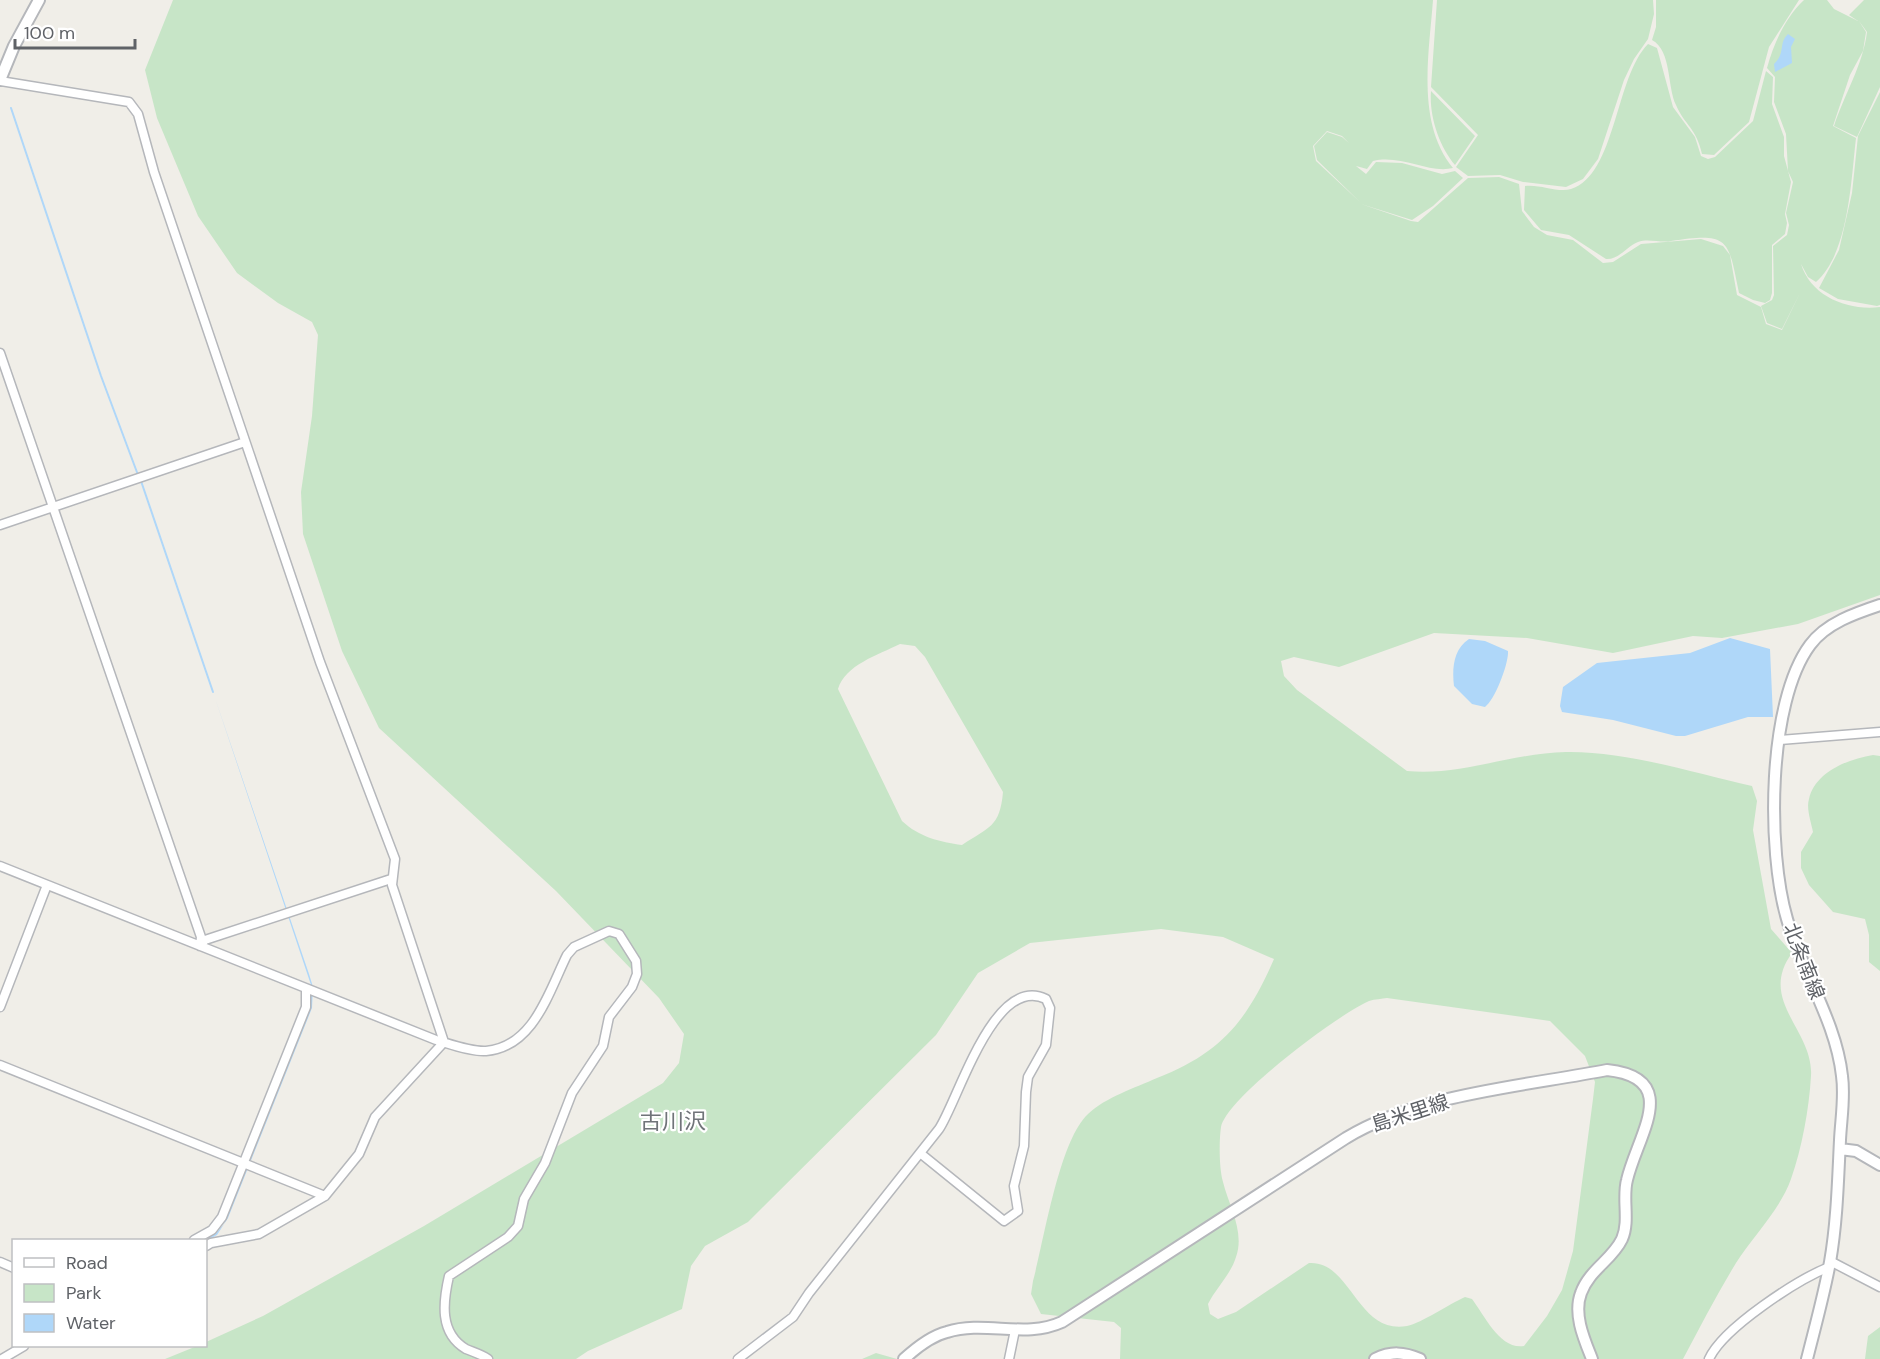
<svg xmlns="http://www.w3.org/2000/svg" width="1880" height="1359" viewBox="0 0 1880 1359" font-family="'DM Sans','Noto Sans JP',sans-serif">
	<style>
		.green { fill: #c7e5c7; fill-rule: evenodd }
		.water { fill: #afd7f9 }
		.lines { fill: none; stroke-linecap: round; stroke-linejoin: round }
		.stream { stroke: #afd7f9; stroke-width: 2 }
		.minor-casing { stroke: #b5b7bb; stroke-width: 11 }
		.tertiary-casing { stroke: #b5b7bb; stroke-width: 14 }
		.minor { stroke: #fff; stroke-width: 8 }
		.tertiary { stroke: #fff; stroke-width: 10 }
		.labels { text-anchor: middle; dominant-baseline: central; stroke-width: 4.5; stroke-linejoin: round; paint-order: stroke }
		.street-label { font-size: 20px; fill: #5f6267; stroke: #fff }
		.quarter-label { font-size: 22px; fill: #707479; stroke: #fff }
	</style>
	<rect width="100%" height="100%" fill="#f0eee8"/>
	<!-- green -->
	<path class="green" d="M173 0H1433C1429 54 1416 123 1453 168 1429 174 1401 154 1373 161L1367 169 1356 166 1366 174 1376 162 1402 163 1442 174 1455 171 1463 178 1433 206 1412 220 1361 204 1411 221 1418 222 1468 178 1499 177 1519 184 1522 211 1534 227 1547 235 1573 240 1603 263 1613 262 1641 244 1701 239 1723 246 1730 255 1737 295 1761 307 1766 324 1782 330 1800 293 1782 329 1767 323 1761 306 1772 300 1774 295 1773 246 1787 235 1789 225 1786 213 1793 182 1788 171 1786 134 1774 102 1775 77 1767 68C1774 43 1785 18 1804 0H1827L1834 9 1858 21 1849 15 1864 0H1880V87L1857 137 1834 126C1844 95 1863 65 1867 32L1859 21 1866 32 1863 51 1850 75 1833 126 1856 138C1851 180 1849 253 1816 282L1808 277 1801 264C1811 296 1847 311 1880 307V595L1798 624 1722 638 1693 636 1613 653 1527 638 1434 633 1339 667 1294 657 1281 661 1284 676 1297 690 1407 771C1462 776 1512 753 1566 752 1626 751 1694 773 1752 786L1757 801 1753 830 1771 929 1792 953C1757 1001 1814 1030 1811 1076 1809 1109 1802 1148 1791 1179 1780 1210 1753 1236 1736 1263 1717 1294 1700 1327 1683 1359H1120L1121 1328 1114 1322 1041 1314 1031 1294 1033 1281C1044 1241 1059 1141 1088 1114 1106 1097 1135 1088 1157 1078 1221 1053 1247 1021 1274 959L1223 937 1161 929 1030 943 978 973 936 1035 748 1222 705 1246 691 1266 682 1309 588 1351 576 1359H165L197 1346H206V1342L263 1316 424 1226 663 1083 679 1063 684 1034 659 998 556 891 379 728 342 651 303 534 301 492 312 416 318 335 312 322 278 303 237 273 198 216 157 118 145 70ZM1327 131 1342 136 1349 143 1342 137 1327 132 1314 146 1317 160 1360 202 1316 161 1313 146ZM900 644 915 646 925 657 1003 792C1000 827 989 827 962 845 940 842 919 837 902 821L838 689C845 665 878 655 900 644ZM1387 998 1550 1021 1585 1056 1595 1082 1593 1099 1573 1251 1562 1290 1547 1316 1524 1346C1500 1350 1485 1316 1472 1299L1465 1297C1449 1304 1422 1323 1407 1326 1357 1335 1351 1260 1309 1263L1236 1312 1218 1319 1210 1314 1208 1304C1216 1288 1231 1274 1236 1257 1245 1232 1229 1206 1223 1182 1219 1169 1219 1140 1221 1127 1227 1097 1339 1014 1369 1001 1375 999 1382 999 1387 998Z
		M1437 0H1653L1654 14 1648 39 1634 59 1624 80 1598 159 1583 179 1566 187 1523 182 1500 175 1468 176 1456 167 1478 135 1431 87Z
		M1656 0H1799L1769 47 1749 122 1714 155 1702 154C1696 127 1685 126 1676 105 1667 87 1672 51 1652 40L1656 27Z
		M1648 44 1657 48 1673 107 1695 137 1701 156 1708 159 1715 157 1753 121 1766 71 1773 77 1772 104 1784 137V156L1791 182 1785 214 1787 223 1785 234 1772 245V293L1770 300 1765 303 1753 300 1739 293C1728 239 1730 232 1671 241 1660 243 1648 238 1638 242 1627 246 1619 260 1606 259L1569 235 1541 230 1524 210 1525 186C1540 184 1558 193 1571 189 1616 175 1615 77 1648 44Z
		M1431 91 1475 136 1455 165C1439 146 1429 116 1431 91Z
		M1880 92V305L1877 306 1838 299 1819 288 1839 250 1852 193 1858 136Z
		M1873 755 1880 756V971L1869 962V935L1865 919 1833 912 1809 885 1801 868V852L1813 832C1811 822 1806 808 1809 799 1815 772 1848 759 1873 755Z
		M1880 1327V1359H1865L1868 1336Z
		M876 1353 897 1359H862Z"/>
	<!-- water -->
	<path class="water" d="M1788 34 1795 39 1791 47 1792 63 1775 72 1774 64C1786 53 1778 43 1788 34Z
		M1730 638 1770 649 1773 717H1748L1685 736H1676L1613 720 1562 712 1560 706 1563 687 1597 663 1690 653Z
		M1469 639 1485 641 1508 651C1509 663 1495 700 1485 707L1472 704 1454 686C1452 670 1453 649 1469 639Z
		M215 698 309 974 313 987 312 1008 228 1218 217 1235 206 1241 203 1240 218 1231 224 1224 311 1007V985Z"/>
	<g class="lines">
		<!-- stream -->
		<path class="stream" d="M11 108 101 376 138 475
			M141 481 213 692"/>
		<defs>
			<path id="minor" d="M0 81 129 102 138 114 154 172 320 662 395 859 392 885 444 1042
				M0 353 201 937 200 946
				M0 525 245 442
				M1780 740 1880 732
				M0 866 436 1040C450 1044 471 1052 486 1051 534 1047 549 991 567 955L574 947 609 931 619 934 636 961 637 974 632 987 609 1017 603 1046 572 1093 545 1163 524 1199 518 1226 508 1237 449 1276C443 1302 439 1333 466 1349 473 1352 481 1354 488 1359
				M200 946 205 940 391 879
				M0 1007 47 885
				M0 1065 325 1196
				M194 1240 212 1230 222 1217 306 1007V989
				M206 1246 211 1243 259 1234 325 1196 359 1154 375 1117 444 1042
				M1830 1261 1880 1287
				M0 1262 14 1268
				M2 1359 24 1346
				M738 1359 793 1317 809 1293 939 1129C958 1101 994 973 1046 999L1050 1008 1046 1045 1028 1077 1026 1092 1024 1146 1014 1186 1018 1211 1004 1221 920 1153
				M1009 1359 1015 1330
				M1709 1359C1723 1328 1797 1280 1829 1267"/>
			<path id="tertiary" d="M0 80 14 46 39 0
				M1840 1149 1856 1151 1880 1165
				M904 1359C916 1348 931 1336 947 1332 985 1320 1025 1339 1062 1322L1346 1138C1418 1094 1525 1086 1607 1070 1683 1078 1637 1136 1627 1180 1622 1198 1630 1221 1622 1239 1612 1260 1589 1270 1581 1293 1573 1314 1584 1339 1592 1359
				M1375 1359C1391 1351 1404 1352 1420 1359
				M1807 1359C1815 1327 1824 1295 1830 1262 1837 1222 1838 1180 1840 1140 1841 1119 1845 1097 1842 1076 1836 1021 1802 972 1787 919 1767 851 1767 703 1810 645 1826 623 1856 613 1880 605"/>
		</defs>
		<!-- minor casing -->
		<use href="#minor" class="minor-casing"/>
		<!-- tertiary casing -->
		<use href="#tertiary" class="tertiary-casing"/>
		<!-- minor -->
		<use href="#minor" class="minor"/>
		<!-- tertiary -->
		<use href="#tertiary" class="tertiary"/>
	</g>
	<g class="labels">
		<!-- street labels -->
		<g class="street-label">
			<text transform="translate(1804 961) rotate(69)">北条南線</text>
			<text transform="translate(1410 1113) rotate(-18)">島米里線</text>
		</g>
		<!-- quarter labels -->
		<g class="quarter-label">
			<text x="673" y="1121">古川沢</text>
		</g>
	</g>
	<!-- legend -->
	<rect x="12" y="1239" width="195" height="108" fill="#ffffff" stroke="#bfc0c2" stroke-width="1.5"/>
	<rect x="24" y="1258" width="30" height="9" fill="#ffffff" stroke="#bfc0c2" stroke-width="1.5"/>
	<text x="66" y="1269" font-size="18" fill="#5f6267">Road</text>
	<rect x="24" y="1284" width="30" height="18" fill="#c7e5c7" stroke="#bfc0c2" stroke-width="1.5"/>
	<text x="66" y="1299" font-size="18" fill="#5f6267">Park</text>
	<rect x="24" y="1314" width="30" height="18" fill="#afd7f9" stroke="#bfc0c2" stroke-width="1.5"/>
	<text x="66" y="1329" font-size="18" fill="#5f6267">Water</text>
	<!-- scale -->
	<path d="M15 39v9h120v-9" fill="none" stroke="#5f6267" stroke-width="3"/>
	<text x="24" y="39" font-size="18" fill="#5f6267" stroke="#ffffff" stroke-width="4.5" paint-order="stroke">100 m</text>
</svg>
